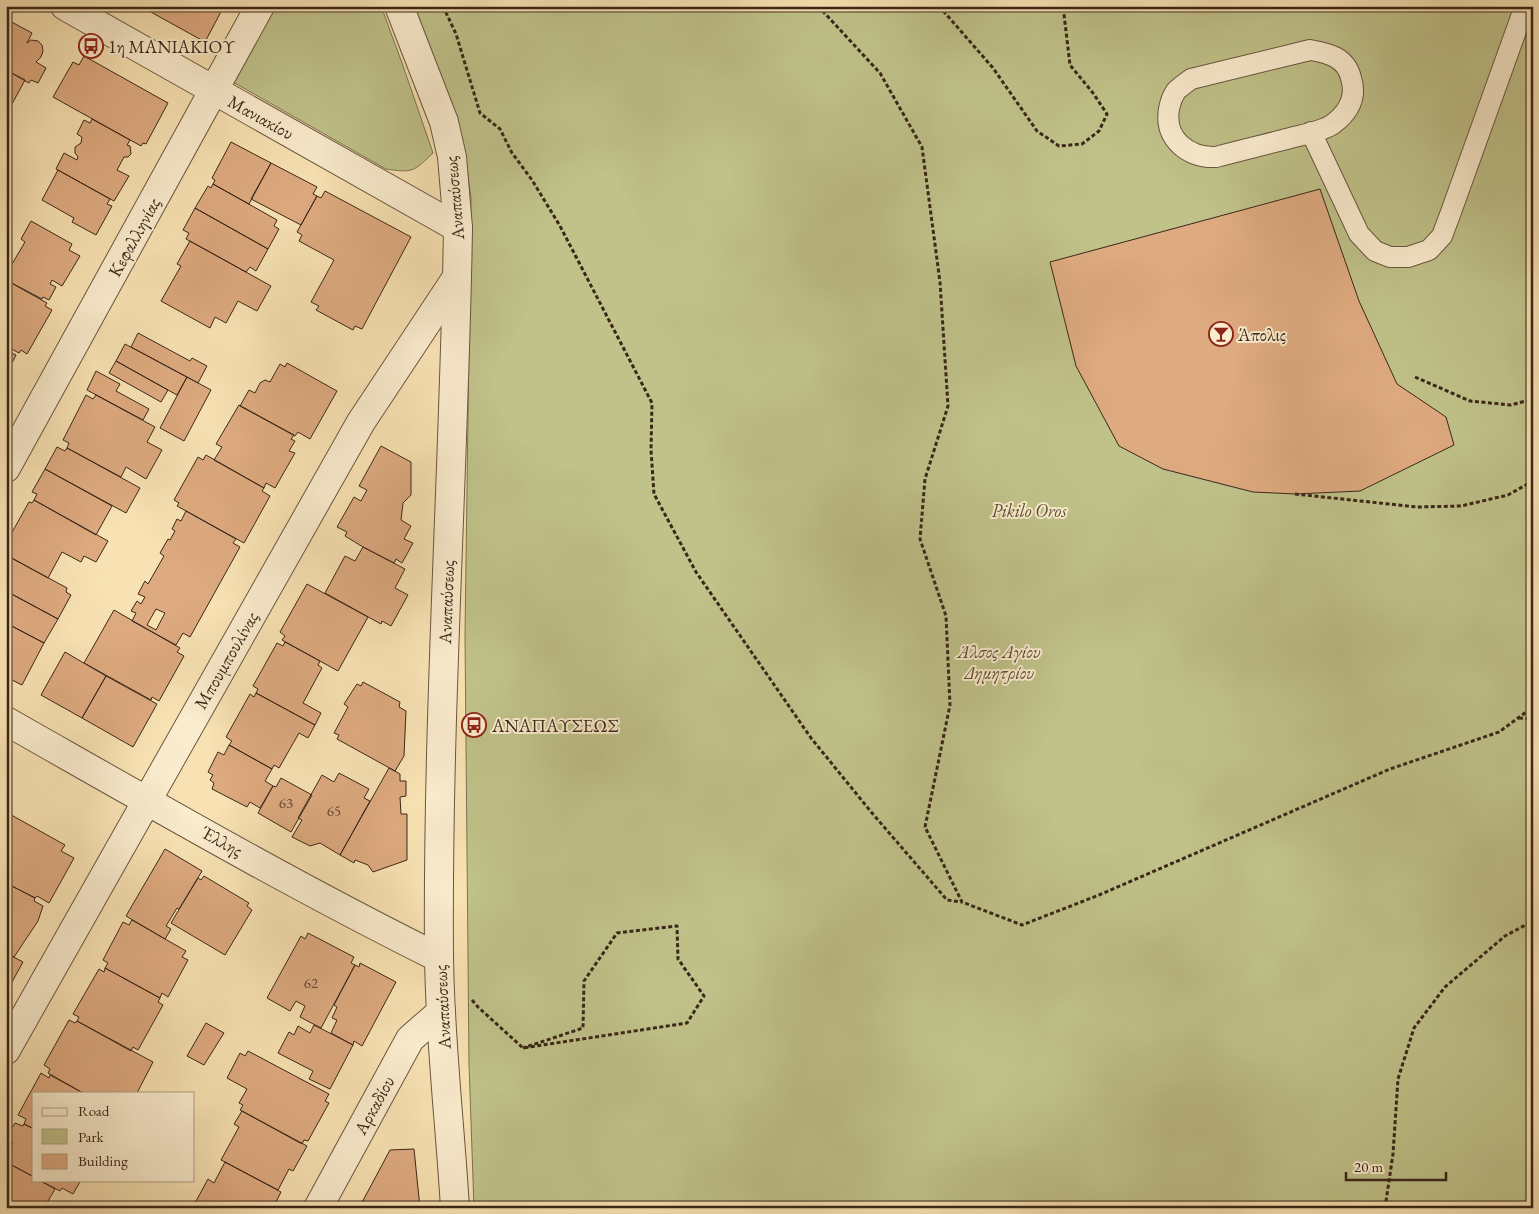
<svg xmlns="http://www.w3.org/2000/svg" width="1539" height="1214" viewBox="0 0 1539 1214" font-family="'EB Garamond',serif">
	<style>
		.green { fill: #c0c28a; stroke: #7d7451 }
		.building { fill: #deaa80; stroke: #3a2718; fill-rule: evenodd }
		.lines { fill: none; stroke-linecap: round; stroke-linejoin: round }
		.service-casing { stroke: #6a563f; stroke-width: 22 }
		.minor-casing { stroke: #6a563f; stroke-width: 30 }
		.tertiary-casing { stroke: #6a563f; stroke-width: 30 }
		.path { stroke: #3a2718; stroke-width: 3; stroke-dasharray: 4 2.5; stroke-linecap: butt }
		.service { stroke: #faecce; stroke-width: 20 }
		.minor { stroke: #faecce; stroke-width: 28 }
		.tertiary { stroke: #faecce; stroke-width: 28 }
		.labels { text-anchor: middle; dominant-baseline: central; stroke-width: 4; stroke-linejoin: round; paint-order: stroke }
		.number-label { font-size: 15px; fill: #634832 }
		.poi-label { font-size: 18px; fill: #3a2718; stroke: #faecce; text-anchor: start }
		.street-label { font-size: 18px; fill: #3a2718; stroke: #faecce }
		.park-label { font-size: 18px; font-style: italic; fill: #5c4e34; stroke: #faecce }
	</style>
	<rect width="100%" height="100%" fill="#f8e2b3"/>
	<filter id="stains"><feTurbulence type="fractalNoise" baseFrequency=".004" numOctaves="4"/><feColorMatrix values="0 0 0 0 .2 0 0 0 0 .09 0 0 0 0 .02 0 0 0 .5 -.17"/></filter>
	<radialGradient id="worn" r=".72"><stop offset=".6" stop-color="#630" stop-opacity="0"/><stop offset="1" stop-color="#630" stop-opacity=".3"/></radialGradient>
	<!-- green -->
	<path class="green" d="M273 6H381L402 63 433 153C413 172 413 173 386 169L233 82Z
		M414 6H1533V1208H474L469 1064 465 636 471 198 464 146 444 85Z"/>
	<!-- building -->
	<path class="building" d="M140 6H224L205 42Z
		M6 19 32 33 27 43 31 40 38 41 42 45 43 51 41 57 36 62 46 68 38 83 31 80 29 83 6 70Z
		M84 56 168 103 146 144 143 143 141 146 53 97 73 62 79 65Z
		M6 70 25 80 6 115Z
		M92 119 130 140 127 145 130 146 131 154 128 157H124L117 170 129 176 114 201 56 169 64 153 77 160 78 157 75 153V147L81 143 82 137 77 134 84 120 90 123Z
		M231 142 271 163 249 204 213 184 215 180 212 178Z
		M271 163 317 187 313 194 317 196 301 225 251 199Z
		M58 170 110 199 107 204 112 206 96 235 72 222 74 218 42 200Z
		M213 184 277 220 274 226 279 229 268 249 195 208 208 186 211 188Z
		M1320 189 1359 301 1397 384 1446 417 1454 445 1360 491 1295 494 1253 492 1163 469 1119 446 1076 366 1050 262Z
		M325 191 411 237 362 329 355 326 353 330 316 310 319 306 311 302 334 260 299 241 302 235 297 232 317 196 321 198Z
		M195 208 268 249 256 271 250 267 246 272 186 239 189 233 183 230Z
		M31 221 72 244 69 250 80 256 62 286 52 280 50 284 56 287 49 300 43 297 42 299 6 280V261L12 264 25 242 21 239Z
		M190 241 271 286 257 311 238 301 226 323 215 317 210 328 161 301 181 266 177 264Z
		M6 280 47 303 45 306 52 310 27 354 21 350 19 353 6 346Z
		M138 333 190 361 192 358 207 366 198 383 131 347Z
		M125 344 187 377 177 395 116 361Z
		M6 346 10 348 9 352 16 355 9 369 6 368Z
		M116 361 168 390 161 402 109 373Z
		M287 363 337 391 310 439 298 432 295 436 240 406 249 390 255 393 260 383 265 380 270 382 280 364 285 367Z
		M96 371 120 384 116 391 149 409 143 420 87 390Z
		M187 377 211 390 184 441 160 428Z
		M6 378 12 381 6 392Z
		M86 395 93 399 96 395 155 427 147 442 162 450 146 479 126 467 121 477 67 448 69 443 63 440Z
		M239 405 294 435 291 439 295 441 289 451 295 453 275 488 266 483 264 488 214 460 222 447 216 444Z
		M381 446 411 462V495L403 503 401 520 411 526 404 539 413 543 402 563 396 559 394 563 363 547 345 536 347 532 337 527 354 497 361 501 367 490 359 486Z
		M57 447 65 451 67 448 140 488 126 513 45 469Z
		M206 455 264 488 262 491 270 496 244 543 177 506 179 503 174 500 198 457 203 460Z
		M45 469 112 506 96 535 34 500 37 494 32 492Z
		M34 500 108 541 96 562 84 556 81 562 62 552 48 578 6 555V543L29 502 32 503Z
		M186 511 236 539 233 543 240 547 190 637 183 633 176 645 132 621 136 613 131 611 137 601 141 604 145 597 138 594 145 581 148 584 164 556 160 553 168 539 170 540 175 531 172 529 177 519 181 521ZM156 609 165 613 156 630 147 625Z
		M363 547 405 569 395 588 408 595 391 626 382 621 381 624 325 593 345 556 355 561Z
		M6 555 67 588 66 592 71 595 58 619 6 591Z
		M307 584 368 617 338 671 282 640 285 636 280 632Z
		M6 591 58 619 44 643 6 623Z
		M114 610 180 648 177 652 184 656 159 701 152 697 151 700 84 663Z
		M6 623 44 643 22 685 6 677Z
		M285 642 320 661 318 665 322 668 303 703 321 713 315 725 256 693 258 689 253 686 277 643 283 646Z
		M65 652 106 676 82 718 41 695Z
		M106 676 157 704 133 747 82 718Z
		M363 682 400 702 399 707 406 711 404 756 395 771 337 739 339 735 334 733 348 707 344 704 357 684 361 686Z
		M256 693 315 725 308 738 299 733 279 768 274 765 272 769 229 745 232 741 226 737 250 694 254 697Z
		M229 745 272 769 265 781 273 786 260 808 250 802 247 807 212 789 214 783 210 780 213 775 208 772 218 752 224 755Z
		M389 768 400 774V781H406V796L400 797 401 814H407V860L373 872 368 865 355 860 354 863 340 855Z
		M339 773 369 789 364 798 370 801 340 855 320 843 310 846 292 837 302 820 298 818 322 775 334 782Z
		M281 778 312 795 291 832 258 813 273 786 276 787Z
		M6 812 65 845 61 851 74 858 49 903 37 896 35 898 6 883Z
		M165 849 202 871 179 909 177 908 166 926 171 929 165 939 126 916Z
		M204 876 249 903 247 906 252 910 225 955 171 923 198 878 201 880Z
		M6 883 35 898 34 901 43 906 38 921 14 957 6 953Z
		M132 920 186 951 182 957 188 960 168 997 162 993 160 998 105 968 108 963 103 960 123 922 129 925Z
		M308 933 354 957 351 963 355 965 321 1028 300 1017 305 1006 296 1001 290 1011 267 998 301 936 305 939Z
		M6 953 23 962 6 993Z
		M360 963 396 982 362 1046 354 1041 353 1045 331 1033 337 1020 332 1018 337 1007 334 1005 355 965 359 967Z
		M105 968 160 998 158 1002 163 1005 138 1050 133 1047 131 1051 77 1021 79 1017 73 1014 99 969 104 972Z
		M69 1020 75 1023 77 1021 153 1062 137 1093H83L48 1073 50 1069 44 1065Z
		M206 1023 224 1033 204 1065 187 1056Z
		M314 1025 353 1045 330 1089 309 1079 313 1071 278 1053 289 1032 294 1035 298 1026 310 1033Z
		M248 1051 329 1094 325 1101 329 1103 308 1141 304 1140 302 1144 240 1110 243 1105 239 1103 247 1089 227 1078 240 1053 245 1056Z
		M41 1073 49 1078 50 1075 83 1093H34V1129L24 1124 26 1119 18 1115Z
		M242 1111 307 1146 293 1171 289 1169 278 1190 221 1160 239 1127 234 1124Z
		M15 1123 23 1126 24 1124 34 1129V1177L6 1162V1156L13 1143 6 1138Z
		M414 1149 420 1208H359L390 1150Z
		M6 1162 34 1177V1180H39L55 1189 44 1208H6Z
		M225 1162 281 1192 273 1208H199L200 1206 195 1203 208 1179 214 1183Z
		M39 1180H81L73 1194 62 1188 60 1191Z"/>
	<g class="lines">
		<defs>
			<path id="service" d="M1310 50C1328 53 1346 57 1351 78 1357 97 1349 112 1333 124 1323 131 1306 134 1294 137 1268 144 1242 150 1216 157 1188 158 1164 139 1169 109 1170 103 1172 97 1176 91 1180 87 1186 83 1191 79Z
				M1311 132 1359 234 1375 251 1390 257H1408L1429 250 1442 236 1451 212 1525 6"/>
			<path id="minor" d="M65 6 458 228
				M6 468 260 6
				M6 721C149 802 292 885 439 958
				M6 1050 361 422 457 277
				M318 1208 410 1039 441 1012"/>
			<path id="tertiary" d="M399 6 444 122 452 157 458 228C454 471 437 714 439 957 440 1041 450 1124 455 1208"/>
		</defs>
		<!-- service casing -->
		<use href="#service" class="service-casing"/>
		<!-- minor casing -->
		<use href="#minor" class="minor-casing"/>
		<!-- tertiary casing -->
		<use href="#tertiary" class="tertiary-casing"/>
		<!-- path -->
		<path class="path" d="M443 6 456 34 480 113 500 129 512 153 532 180 560 226 652 403 651 450 654 494 696 572 811 738 872 813 947 900 961 902
			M818 6 880 73 922 147 940 282 948 406 925 479 920 539 946 616 950 705 925 827 962 902 1022 925 1099 895 1390 769 1499 732 1533 707
			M939 6 993 68 1037 131 1059 146 1082 144 1099 131 1107 114 1093 93 1070 65 1063 6
			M1115 6 1119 9 1162 8 1165 6
			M1415 377 1470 401 1511 405 1533 399
			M1295 494 1417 507 1461 506 1508 495 1533 481
			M1519 718 1533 719
			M472 1000 478 1007 523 1048 687 1023 704 996 678 959 677 926 617 933 584 981 583 1028 523 1048
			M1385 1208 1393 1154 1398 1079 1414 1028 1445 987 1505 936 1533 921"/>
		<!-- service -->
		<use href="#service" class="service"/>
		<!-- minor -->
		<use href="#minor" class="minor"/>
		<!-- tertiary -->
		<use href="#tertiary" class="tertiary"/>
	</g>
	<!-- icons -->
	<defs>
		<symbol id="bus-ring" viewBox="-11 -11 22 22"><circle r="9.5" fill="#faecce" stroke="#8f2418" stroke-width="1.5"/><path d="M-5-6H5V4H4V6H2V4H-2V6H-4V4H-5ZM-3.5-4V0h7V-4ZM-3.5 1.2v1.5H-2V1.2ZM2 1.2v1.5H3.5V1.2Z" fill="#8f2418"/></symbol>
		<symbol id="bar-ring" viewBox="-11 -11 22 22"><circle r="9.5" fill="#faecce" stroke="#8f2418" stroke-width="1.5"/><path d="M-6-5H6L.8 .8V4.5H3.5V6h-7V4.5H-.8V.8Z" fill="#8f2418"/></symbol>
	</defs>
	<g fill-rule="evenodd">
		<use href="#bus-ring" x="77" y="32" width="28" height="28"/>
		<use href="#bar-ring" x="1207" y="320" width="28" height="28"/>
		<use href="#bus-ring" x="460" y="711" width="28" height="28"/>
	</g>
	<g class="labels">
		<!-- number labels -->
		<g class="number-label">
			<text x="286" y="802">63</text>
			<text x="334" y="810">65</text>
			<text x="311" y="982">62</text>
		</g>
		<!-- poi labels -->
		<g class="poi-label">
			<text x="108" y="46">1η ΜΑΝΙΑΚΙΟΥ</text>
			<text x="1238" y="334">Άπολις</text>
			<text x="492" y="725">ΑΝΑΠΑΥΣΕΩΣ</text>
		</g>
		<!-- street labels -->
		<g class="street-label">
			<text transform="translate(261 117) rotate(29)">Μανιακίου</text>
			<text transform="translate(454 198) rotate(-95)">Αναπαύσεως</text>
			<text transform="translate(134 237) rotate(-61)">Κεφαλληνίας</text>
			<text transform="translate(446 602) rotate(-88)">Αναπαύσεως</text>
			<text transform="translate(226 660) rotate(-60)">Μπουμπουλίνας</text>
			<text transform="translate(222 841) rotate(29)">Έλλης</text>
			<text transform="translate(442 1007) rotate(-93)">Αναπαύσεως</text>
			<text transform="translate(374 1105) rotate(-61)">Αρκαδίου</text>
		</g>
		<!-- park labels -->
		<g class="park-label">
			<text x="1029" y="510">Pikilo Oros</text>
			<text x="999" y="651">Άλσος Αγίου<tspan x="999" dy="21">Δημητρίου</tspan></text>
		</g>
	</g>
	<!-- margin -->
	<rect width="1539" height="1214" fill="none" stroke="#f8e2b3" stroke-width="25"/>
	<rect x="8" y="8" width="1524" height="1199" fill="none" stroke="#3a2718" stroke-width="2.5"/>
	<rect x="12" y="12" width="1514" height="1189" fill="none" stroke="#3a2718"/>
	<!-- legend -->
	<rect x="32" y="1092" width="162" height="90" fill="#faecce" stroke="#ad9d85"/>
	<rect x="42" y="1108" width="25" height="8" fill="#faecce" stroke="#ad9d85"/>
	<text x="78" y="1116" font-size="15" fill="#3a2718">Road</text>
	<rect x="42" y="1129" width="25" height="15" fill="#c0c28a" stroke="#ad9d85"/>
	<text x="78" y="1142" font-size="15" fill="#3a2718">Park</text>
	<rect x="42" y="1154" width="25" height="15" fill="#deaa80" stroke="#ad9d85"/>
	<text x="78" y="1166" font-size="15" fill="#3a2718">Building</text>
	<!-- scale -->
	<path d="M1346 1172v8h100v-8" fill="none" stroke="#3a2718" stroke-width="2.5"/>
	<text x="1354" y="1172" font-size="15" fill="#3a2718" stroke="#faecce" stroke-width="4" paint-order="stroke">20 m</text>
	<rect width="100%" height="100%" filter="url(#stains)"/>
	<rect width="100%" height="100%" fill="url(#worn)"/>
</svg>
